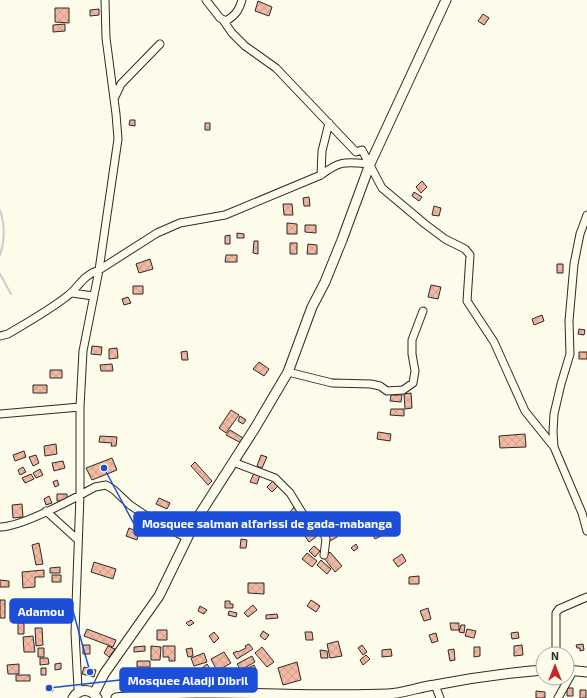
<svg xmlns="http://www.w3.org/2000/svg" width="587" height="698" viewBox="0 0 587 698" font-family="'Exo 2',sans-serif">
	<style>
		.lines { fill: none; stroke-linecap: round; stroke-linejoin: round }
		.stream { stroke: #c7d0d0; stroke-width: 2 }
		.building { fill: url(#building-cross-hatch); stroke: #2b2b2b }
		.street-casing { stroke: #2b2b2b; stroke-width: 9 }
		.secondary-casing { stroke: #2b2b2b; stroke-width: 11 }
		.street { stroke: #fdfbea; stroke-width: 7 }
		.secondary { stroke: #fdfbea; stroke-width: 9 }
		.leader { fill: none; stroke: #1d4ed8; stroke-width: 1.5 }
		.callout-dot { fill: #1d4ed8; stroke: #fdfbea; stroke-width: 1.5 }
		.callout { fill: #1d4ed8; stroke: #1d4ed8; stroke-width: 1.5 }
		.callout-label { font-size: 12px; text-anchor: middle; font-weight: bold; fill: #fff }
	</style>
	<defs>
		<pattern id="building-cross-hatch" width="8" height="8" patternUnits="userSpaceOnUse"><rect width="8" height="8" fill="#f2b8a0"/><path d="M0 0l8 8M0 8l8-8" fill="none" stroke="#d09e8a"/></pattern>
	</defs>
	<rect width="100%" height="100%" fill="#fdfbea"/>
	<g class="lines">
		<!-- stream -->
		<path class="stream" d="M0 210C5 224 5 241 0 255
			M0 274 11 294"/>
	</g>
	<!-- building -->
	<path class="building" d="M258 1 272 7 269 16 255 11Z
		M55 8H69V23L55 22Z
		M99 9V15L90 16V10Z
		M483 14 489 18 484 25 478 21Z
		M65 24V31L53 32V25Z
		M130 120H135V126L129 125Z
		M205 123H210V130H205Z
		M422 181 427 187 421 193 416 187Z
		M414 192 422 197 419 201 412 196Z
		M309 197 310 206H304L303 198Z
		M283 204H292L293 215H284Z
		M434 206 441 208 439 216 432 215Z
		M287 223 297 224V234H287Z
		M305 225H316V233L305 232Z
		M237 233 244 234V238H237Z
		M230 235V244H225V236Z
		M254 241H258V254L253 253Z
		M290 243H297V254H290Z
		M308 244 317 245V254H307Z
		M226 255H237V262H225Z
		M150 259 153 269 139 273 136 264Z
		M557 264H563V273H557Z
		M431 285 441 287 438 299 428 297Z
		M133 286H143V294H133Z
		M128 297 131 303 124 305 122 299Z
		M542 315 544 321 534 325 532 319Z
		M579 329 585 330 584 335 578 334Z
		M92 346 102 347 101 355 91 354Z
		M117 348 118 358 109 359V349Z
		M187 351 188 360H182L181 352Z
		M579 352H587V359H579Z
		M259 362 269 369 264 376 253 369Z
		M112 364 113 371H101L100 365Z
		M50 370H62V378H50Z
		M33 385H47V393H33Z
		M411 393 412 408 405 409 404 394Z
		M391 395H402L401 402 390 401Z
		M391 409H404V416L390 415Z
		M231 410 239 415 226 433 219 428Z
		M240 416 246 420 243 424 238 421Z
		M230 430 243 438 241 443 226 435Z
		M378 432 391 434 390 441 377 439Z
		M525 434 526 447 500 448 499 436Z
		M100 436 117 437 116 446H111L112 443 99 442Z
		M56 444 57 454 45 456 44 446Z
		M24 451 26 457 15 461 13 455Z
		M36 455 39 463 33 466 29 457Z
		M261 455 267 457 262 468 257 466Z
		M112 458 117 470 92 480 86 468Z
		M63 461 65 468 54 471 52 463Z
		M195 462 212 481 208 485 191 466Z
		M23 467 26 472 20 475 18 470Z
		M40 469 43 475 36 478 33 473Z
		M254 473 260 475 257 484 250 482Z
		M31 474 34 479 25 483 22 478Z
		M57 480 59 485 55 487 53 482Z
		M273 481 278 486 272 492 267 487Z
		M57 494H67V501H57Z
		M49 496 52 503 46 505 44 499Z
		M159 498 170 503 167 509 156 504Z
		M22 504 23 517 13 518 12 505Z
		M294 507 299 510 295 515 290 512Z
		M309 527 316 537 309 542 302 532Z
		M382 527 385 534 375 539 371 532Z
		M129 528 139 532 137 540 126 536Z
		M334 532 337 537 330 541 327 536Z
		M241 539 247 540 246 548H240Z
		M39 543 43 564 36 565 32 545Z
		M356 544 358 548 354 551 351 548Z
		M314 546 320 551 315 557 309 551Z
		M330 552 342 566 335 572 324 558Z
		M307 553 317 561 312 567 302 559Z
		M402 554 406 561 398 567 393 560Z
		M321 560 331 569 327 574 317 565Z
		M94 562 116 569 113 579 91 572Z
		M60 567V573H50V568Z
		M44 570V577H35V587L23 588 22 572Z
		M52 575H61V582H52Z
		M419 576V584H409V577Z
		M0 580 9 581V587H0Z
		M248 583H264V594L248 593Z
		M0 600H5V618H0Z
		M311 600 320 606 316 612 307 606Z
		M225 601H230V604H233V608H225Z
		M253 605 257 610 248 617 244 613Z
		M200 606 207 610 204 614 198 611Z
		M428 608 431 619 424 621 420 611Z
		M229 611 237 613 236 617 228 615Z
		M277 614 278 618 266 619V615Z
		M191 620 194 623 189 626 186 623Z
		M18 623H24V634H18Z
		M450 623H459V630H451Z
		M461 625H465L464 633 459 632Z
		M35 628H42L43 645 36 646Z
		M87 629 116 640 113 647 84 636Z
		M467 629 476 631 474 638 465 636Z
		M157 630H167V640H157Z
		M263 631 269 635 265 640 260 636Z
		M214 632 219 638 214 643 209 636Z
		M305 632H312L313 640H306Z
		M518 632 519 638 512 639 511 633Z
		M436 633 438 641 432 643 429 635Z
		M33 636 35 652H24L23 637Z
		M338 641 342 656 330 658 327 644Z
		M249 644 253 649 237 659 233 653 237 651 238 652 246 648 245 646Z
		M583 644 584 650 580 651V648H577L576 645Z
		M83 645H90V654H83Z
		M362 645 367 652 363 655 358 648Z
		M522 645 523 655 514 656V646Z
		M108 646 115 649 109 657 104 653Z
		M145 646V651L134 652V647Z
		M151 646 161 647 160 660H151Z
		M163 646H175V661H169V657H163Z
		M262 647 274 662 267 667 255 653Z
		M474 647H480V656L474 657Z
		M38 648H44V657H38Z
		M192 648 193 656 188 657 186 649Z
		M391 649 392 656 382 657V650Z
		M454 649 455 660 450 661 448 650Z
		M320 650 327 651 328 658H321Z
		M224 652 231 663 217 671 211 659Z
		M204 653 207 662 194 666 191 658Z
		M366 655 370 659 363 665 360 660Z
		M252 656 255 662 241 670 237 664Z
		M40 658H48L49 664 40 665Z
		M137 661H150V667H137Z
		M297 662 301 680 283 685 278 668Z
		M61 663V669L55 670V664Z
		M19 664V674H8L7 665Z
		M207 664 211 670 206 673 202 668Z
		M254 665 257 671 249 675 246 669Z
		M84 667 96 670 94 677 82 674Z
		M41 668H46V675H41Z
		M16 675H30V681H16Z
		M52 685 53 691H46V686Z
		M567 688H573V696H567Z
		M580 690H586V698H580Z
		M536 691 545 692V698H536Z"/>
	<g class="lines">
		<defs>
			<path id="street" d="M206 0 220 18 226 21C236 15 239 10 242 0
				M223 20 232 33 245 46 276 68 356 152 362 150 382 188 425 224 445 239 465 249 470 255 467 301 494 342 525 411 554 447
				M114 99 121 84 160 44
				M321 175 322 151 329 123
				M587 215 580 234 574 264 569 321 570 354 561 384 554 414 553 432 554 447 582 513 587 531
				M72 293 93 296
				M0 336 8 334C28 322 48 311 66 297 80 287 81 276 99 270L157 233 180 223 225 215 321 175C341 160 346 162 370 164
				M288 372 332 383 371 384 380 386 387 391 403 390 413 383 415 371 412 354V340L423 311
				M0 414 80 407
				M233 462 275 478 290 493 309 524 321 529 323 532 326 539 324 555
				M46 511 78 540
				M0 527C22 527 75 498 95 487L106 485 114 490 130 505 154 521 187 538
				M556 654V613L559 609 587 597
				M435 685 440 698
				M80 691 78 688 75 633 80 495V407L83 351 99 270 118 139 116 114 106 38 105 0
				M558 698 573 671"/>
			<path id="secondary" d="M567 670 587 672
				M94 694 104 674 159 596 196 520 255 428 288 372 312 307 325 282 342 240 370 164 446 0
				M73 698C79 688 91 688 97 698
				M116 698C206 687 297 698 388 694 404 693 419 687 435 685 471 678 507 673 543 670"/>
		</defs>
		<!-- street casing -->
		<use href="#street" class="street-casing"/>
		<!-- secondary casing -->
		<use href="#secondary" class="secondary-casing"/>
		<!-- street -->
		<use href="#street" class="street"/>
		<!-- secondary -->
		<use href="#secondary" class="secondary"/>
	</g>
	<!-- callouts -->
	<path class="leader" d="M104 468L134 524M90 672L73 611M49 688L120 680"/>
	<g class="callout-dot">
		<circle cx="104" cy="468" r="4"/>
		<circle cx="90" cy="672" r="4"/>
		<circle cx="49" cy="688" r="4"/>
	</g>
	<g class="callout">
		<rect x="134" y="512" width="266" height="24" rx="4"/>
		<rect x="10" y="599" width="63" height="24" rx="4"/>
		<rect x="120" y="668" width="137" height="24" rx="4"/>
	</g>
	<g class="callout-label">
		<text x="267" y="528">Mosquee salman alfarissi de gada-mabanga</text>
		<text x="41" y="616">Adamou</text>
		<text x="188" y="685">Mosquee Aladji Dibril</text>
	</g>
	<!-- north arrow -->
	<g transform="translate(555 666)"><circle r="19" fill="#fdfbea" stroke="#a9a89e"/>
	<path d="M0-3L7 15L0 10L-7 15Z" fill="#c62828"/>
	<text y="-6" font-size="11" font-weight="bold" text-anchor="middle" fill="#2b2b2b">N</text>
	</g>
</svg>
